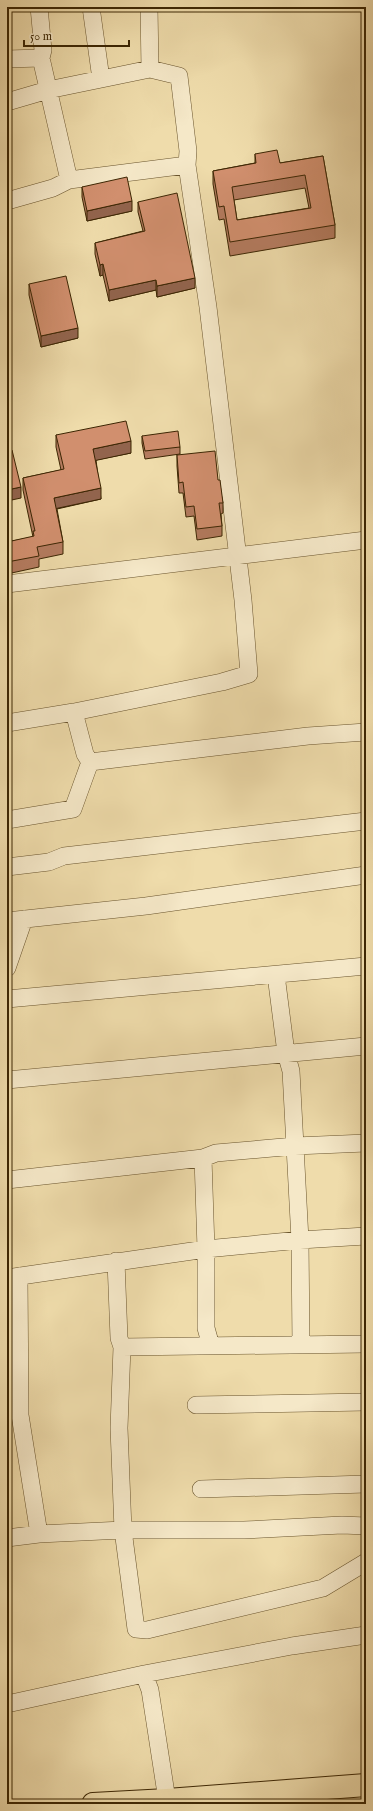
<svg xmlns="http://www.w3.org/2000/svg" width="373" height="1811" viewBox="0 0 373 1811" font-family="'IM FELL English',serif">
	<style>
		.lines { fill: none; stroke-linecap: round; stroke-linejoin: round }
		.minor-casing { stroke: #69542d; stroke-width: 18 }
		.major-casing { stroke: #3c2603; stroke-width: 24 }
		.minor { stroke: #f5e8c8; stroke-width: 17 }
		.major { stroke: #efdcab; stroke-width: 22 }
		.wall { fill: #b47b5f; stroke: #3c2603; fill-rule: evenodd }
		.shaded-wall { fill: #92644d; stroke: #3c2603 }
		.building { fill: #d18f6e; stroke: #3c2603; fill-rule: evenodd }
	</style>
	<rect width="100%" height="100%" fill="#efdcab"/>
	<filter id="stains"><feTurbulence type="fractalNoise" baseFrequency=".005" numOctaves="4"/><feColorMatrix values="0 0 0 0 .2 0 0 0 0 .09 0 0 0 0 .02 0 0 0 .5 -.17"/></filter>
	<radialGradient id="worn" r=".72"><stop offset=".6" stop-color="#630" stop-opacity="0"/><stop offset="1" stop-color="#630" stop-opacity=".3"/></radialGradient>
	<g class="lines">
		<defs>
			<path id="minor" d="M39 7 43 50 41 58 69 180
				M91 7 101 79
				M149 7 150 69
				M7 59 41 58
				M7 102 48 90 150 69 179 76 188 151 187 165 69 180 53 188 7 201
				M7 584 366 540
				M74 712 85 754 90 762
				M7 723 74 712 222 682 249 674 243 600 208 307 187 165
				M90 762 308 736 366 732
				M7 820 73 809 90 762
				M7 867 49 862 64 856 366 821
				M7 921 146 906 366 875
				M7 968 24 919
				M276 975 286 1053 291 1071 300 1240 301 1344
				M7 999 366 966
				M7 1080 366 1046
				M203 1158 206 1249V1328L211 1346
				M7 1180 203 1158 216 1153 295 1146 366 1143
				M116 1261 119 1338 122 1347 119 1428 123 1530 136 1629 147 1630 323 1588 366 1562
				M19 1276 20 1415 39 1534
				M7 1278 206 1249 300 1240 366 1236
				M122 1347 366 1344
				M196 1405 366 1402
				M201 1489 366 1484
				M7 1538 39 1534 123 1530H244L342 1525 366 1526
				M144 1674 292 1646 366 1635
				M7 1704 144 1674 150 1690 167 1800"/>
			<path id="major" d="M93 1804 167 1800 366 1785"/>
		</defs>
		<!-- minor casing -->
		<use href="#minor" class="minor-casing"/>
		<!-- major casing -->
		<use href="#major" class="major-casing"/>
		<!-- minor -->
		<use href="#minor" class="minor"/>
		<!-- major -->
		<use href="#major" class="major"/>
	</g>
	<!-- wall -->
	<path class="wall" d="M255 154 280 163 323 156 335 225V238L230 256 224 219 219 220 213 184V171L255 163ZM305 188 309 208 237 220 234 200Z
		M82 187 132 211 87 221 82 197Z
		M138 202 195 288 157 297 156 290 109 301 103 275 100 276 95 254V243L143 231 138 212Z
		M29 284 78 338 41 347 29 295Z
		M56 435 131 453 96 460 101 499 57 509 63 542V554L39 559V567L7 574V542L33 537 23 490V478L61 470 56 447Z
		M142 436 180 447V454L145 459 142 443Z
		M177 455 218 480 223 503V513L221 514 222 526V536L197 540 194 516 186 517 183 493H179L177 466Z"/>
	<!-- shaded-wall -->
	<path class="shaded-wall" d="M132 201V211L87 221V211Z
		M103 264V275L100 276V265Z
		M195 278V288L157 297V286Z
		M156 280V290L109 301V290Z
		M78 328V338L41 347V336Z
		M131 441V453L93 461V449Z
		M21 487V498L7 501V490Z
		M101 488V499L54 509V498Z"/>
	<!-- building -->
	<path class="building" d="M277 150 280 163 323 156 335 225 230 242 224 206 219 207 213 171 256 163 255 154ZM305 175 311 208 237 220 232 187Z
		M127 177 132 201 87 211 82 187Z
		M177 193 195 278 157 286 156 280 109 290 103 264 100 265 95 243 145 231 138 202Z
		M66 276 78 328 41 336 29 284Z
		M126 421 131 441 93 449 101 488 54 498 63 542 37 547 39 556 7 562V542L34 536 33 531H35L23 478 64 469 56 435Z
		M178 431 180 447 145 451 142 436Z
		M12 450 21 487 7 490V451Z
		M215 451 218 480H220L223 503H219L222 526 197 529 194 506 186 507 183 482 179 483 177 455Z"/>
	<!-- margin -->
	<rect width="373" height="1811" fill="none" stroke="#efdcab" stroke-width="24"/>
	<rect x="8" y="8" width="357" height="1795" fill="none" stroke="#3c2603" stroke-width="2"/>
	<rect x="12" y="12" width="349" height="1787" fill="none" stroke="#3c2603"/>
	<!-- scale -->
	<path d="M24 40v6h105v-6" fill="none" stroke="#3c2603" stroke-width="2"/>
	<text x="30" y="40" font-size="12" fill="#3c2603" stroke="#f5e8c8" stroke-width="3" paint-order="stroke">50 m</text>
	<rect width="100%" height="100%" filter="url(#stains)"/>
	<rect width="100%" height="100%" fill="url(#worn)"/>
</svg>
